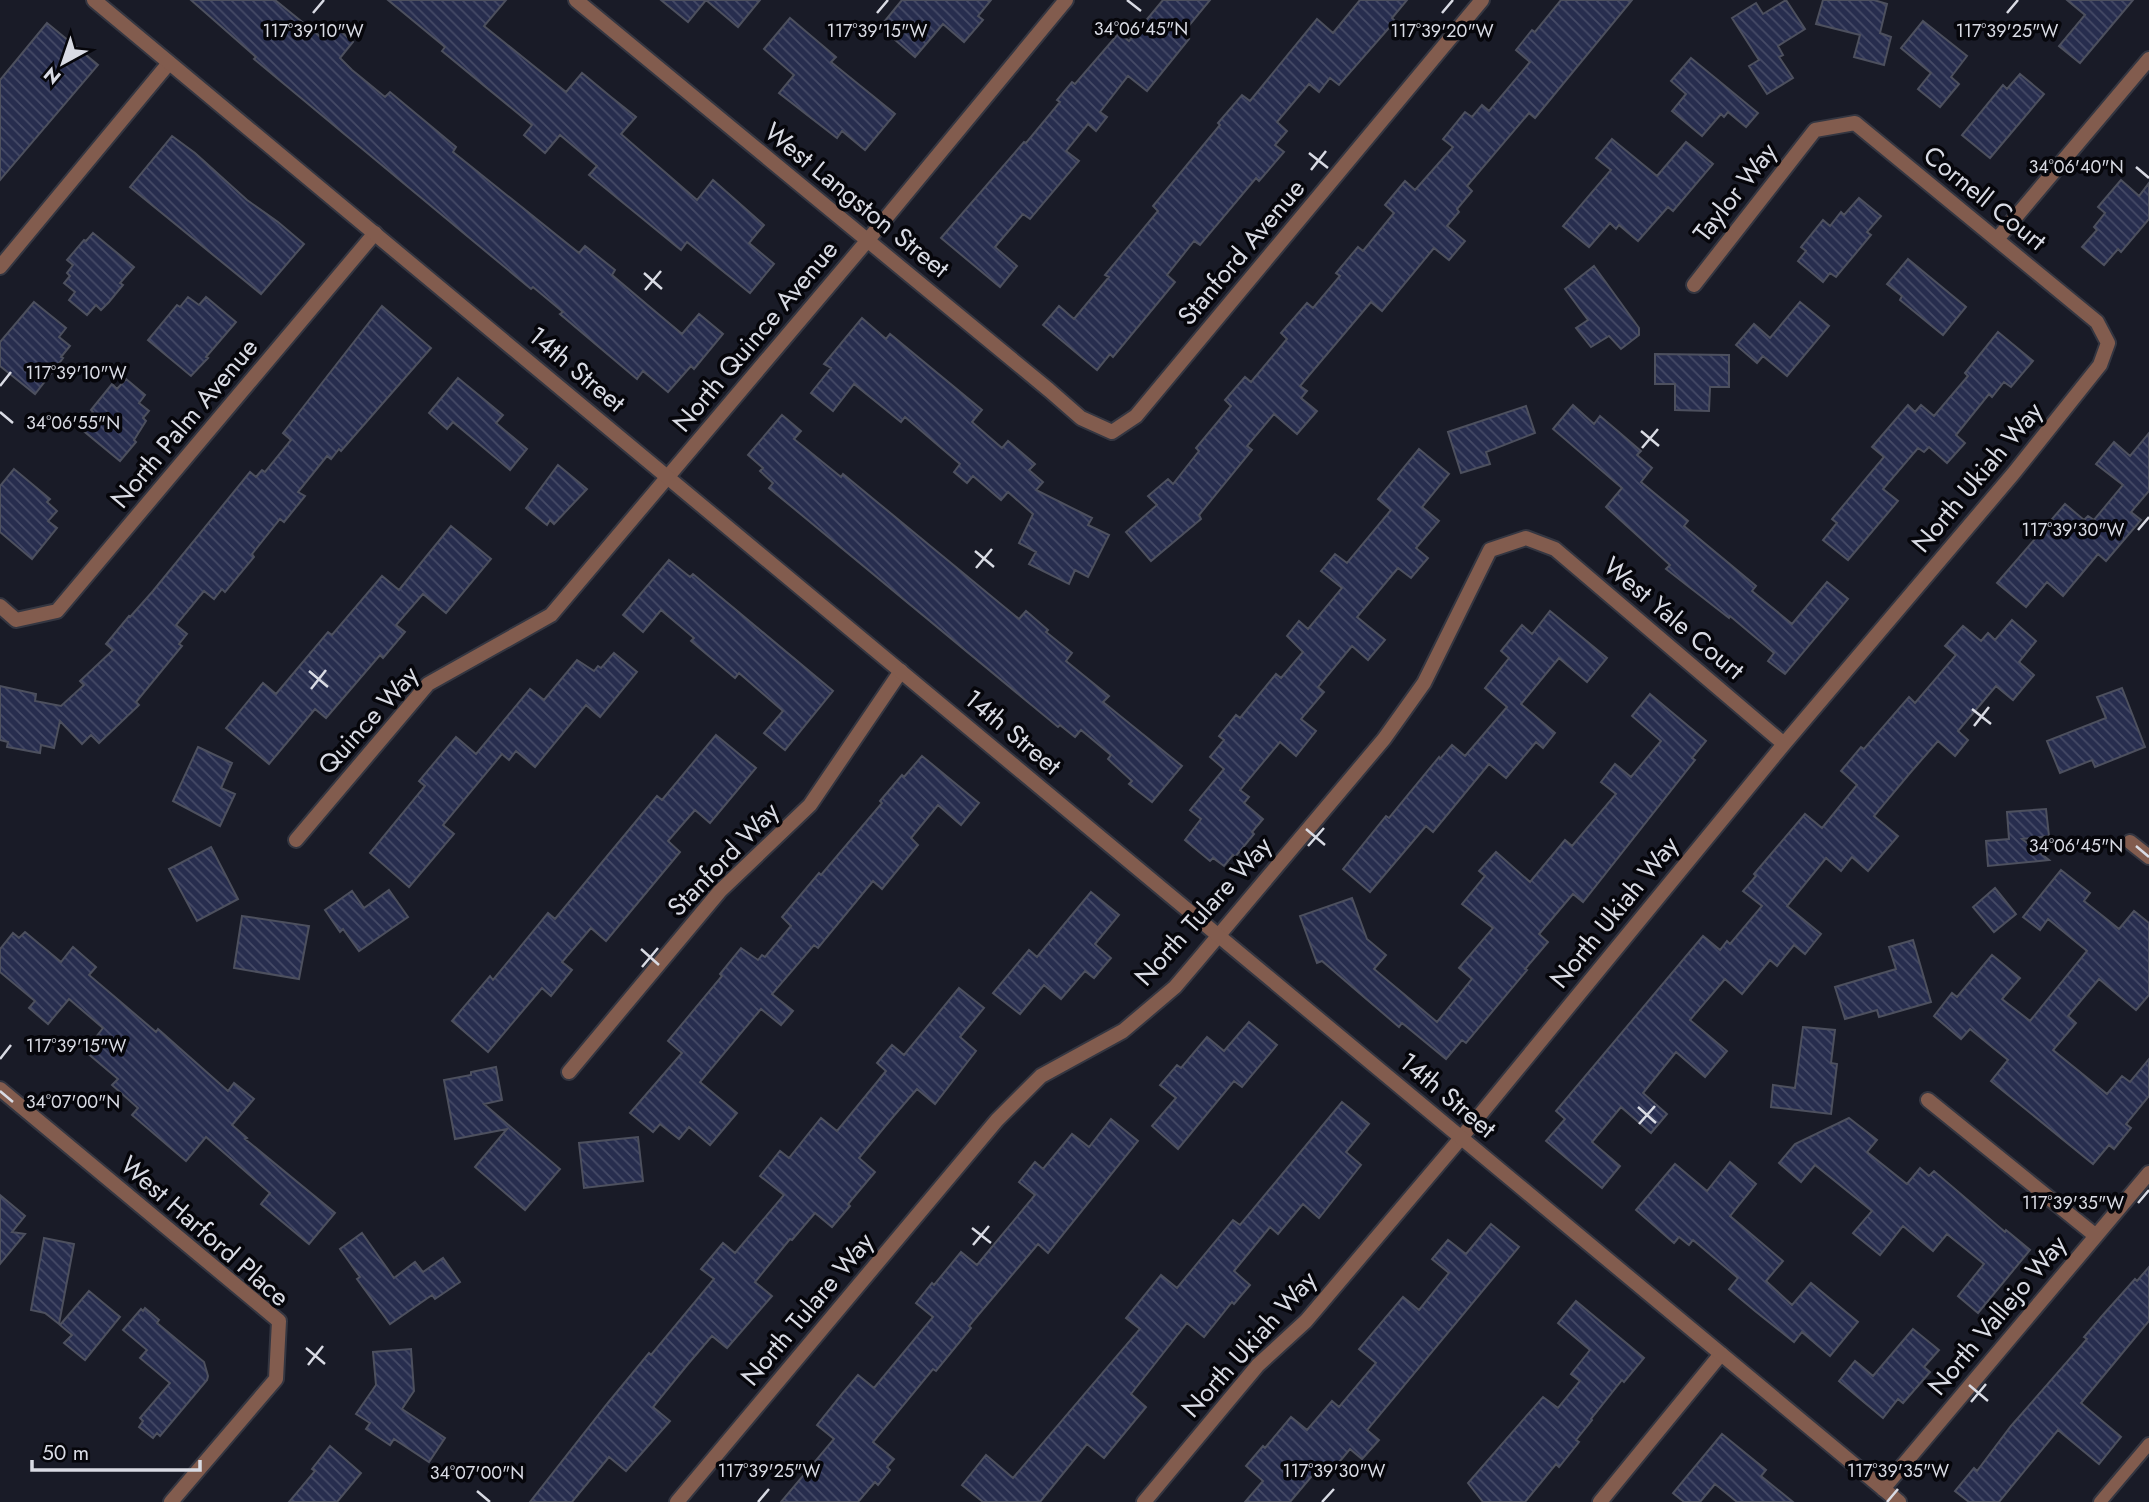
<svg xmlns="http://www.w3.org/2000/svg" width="2149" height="1502" viewBox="0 0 2149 1502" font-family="Jost,sans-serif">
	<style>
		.building { fill: url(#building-back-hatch); stroke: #4d505e; stroke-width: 2 }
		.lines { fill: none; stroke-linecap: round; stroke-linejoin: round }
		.service-casing { stroke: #343641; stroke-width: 16 }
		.minor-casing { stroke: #343641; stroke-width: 18 }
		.tertiary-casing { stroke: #343641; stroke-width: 18 }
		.service { stroke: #825c4e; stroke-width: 12 }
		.minor { stroke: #825c4e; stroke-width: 14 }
		.tertiary { stroke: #825c4e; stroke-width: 14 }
		.ticks { fill: none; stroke: #d9dbe4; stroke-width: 2.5 }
		.labels { text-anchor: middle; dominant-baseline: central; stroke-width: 7; stroke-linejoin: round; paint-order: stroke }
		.street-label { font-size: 26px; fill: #d9dbe4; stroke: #06060b }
		.ticks-label { font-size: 18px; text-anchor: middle; fill: #d9dbe4; stroke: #06060b; stroke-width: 7; stroke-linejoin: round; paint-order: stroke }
	</style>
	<defs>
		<pattern id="building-back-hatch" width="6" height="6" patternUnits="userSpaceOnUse" patternTransform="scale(1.75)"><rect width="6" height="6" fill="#272d4e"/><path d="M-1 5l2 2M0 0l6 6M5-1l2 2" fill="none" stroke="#464b67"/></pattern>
	</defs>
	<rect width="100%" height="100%" fill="#191b27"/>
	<!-- building -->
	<path class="building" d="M191 0H275L322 38 333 25 353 42 340 58 352 70 385 97 390 92 456 147 453 152 579 253 585 246 615 270 612 275 682 334 699 314 723 334 694 369 691 366 668 392 643 371 637 379 560 314 563 312 533 287 531 289 254 59 256 57Z
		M388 0H506L484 26 566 92 582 73 611 97 636 117 621 134 697 200 713 180 764 225 749 243 774 264 750 293 687 242 681 250 589 175 597 166 560 135 545 153 524 135 532 125 442 51 445 47Z
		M661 0H760L738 27 706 0 688 22Z
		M902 0H991L978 16 983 20 964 42 943 24 915 57 880 27Z
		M1163 0H1210L1182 34 1189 39 1147 91 1128 76 1100 112 1107 117 1096 131 1088 124 1066 151 1079 161 1030 219 1023 214 995 247 1017 266 1000 287 941 238 1024 142 1026 143 1060 102 1057 100 1072 82 1075 84 1119 33 1129 41Z
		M1360 0H1407L1392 18 1395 21 1339 85 1330 78 1319 92 1309 84 1277 122 1287 131 1275 145 1284 152 1259 181 1256 178 1200 245 1194 241 1167 275 1175 282 1113 357 1110 354 1097 370 1043 325 1059 306 1074 319 1109 277 1105 275 1158 211 1153 206 1220 125 1218 123 1242 95 1250 101 1317 19 1333 33Z
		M1561 0H1632L1535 118 1529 113 1467 186 1472 191 1457 209 1459 212 1447 226 1465 241 1449 260 1434 248 1382 311 1371 302 1300 386 1307 391 1301 398 1317 411 1297 434 1274 414 1247 446 1252 450 1199 515 1201 519 1151 561 1126 532 1157 505 1148 496 1168 479 1173 484 1199 451 1196 448 1231 406 1225 400 1245 377 1251 382 1287 339 1281 333 1307 303 1313 308 1340 276 1336 273 1358 247 1363 251 1394 213 1385 205 1405 181 1415 190 1453 147 1443 139 1465 112 1472 117 1482 105 1489 111 1530 62 1516 50 1532 30 1535 32Z
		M1786 0 1805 29 1778 46 1783 55 1779 57 1793 78 1767 94 1749 66 1759 60 1732 18 1756 3 1763 14Z
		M1823 0H1874L1887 4 1880 33 1891 37 1884 65 1854 57 1860 35 1816 24Z
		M2067 0H2133L2080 63 2059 46 2085 15Z
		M790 18 836 57 831 62 895 114 865 150 842 131 837 138 779 93 794 75 764 49Z
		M1923 21 1967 56 1951 77 1959 84 1940 107 1918 89 1931 73 1901 48Z
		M47 23 98 65 0 180V80Z
		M1691 58 1758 113 1746 127 1728 112 1724 117 1721 114 1702 136 1672 111 1686 94 1671 81Z
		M2020 74 2044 94 1990 158 1962 135 2003 85 2007 89Z
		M172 136 195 153 247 200 278 222 304 244 261 294 130 187Z
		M1612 139 1657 176 1686 142 1713 164 1673 211 1668 207 1638 241 1619 225 1616 229 1610 223 1589 247 1563 226 1611 170 1596 158Z
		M2121 180 2139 196 2149 183V219L2121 252 2118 249 2104 265 2082 247 2097 230 2094 227 2105 213 2098 207Z
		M1859 198 1881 216 1867 232 1871 235 1836 277 1830 273 1823 282 1798 261 1806 251 1801 247 1823 220 1830 226 1841 212 1844 215Z
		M93 233 134 267 120 283 123 285 109 302 101 310 96 305 87 315 69 300 75 292 64 283 70 276 67 273 73 265 67 260 84 240 86 241Z
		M1908 259 1966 307 1943 335 1900 300 1902 296 1887 284Z
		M1594 266 1639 328V335L1621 349 1609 336 1591 347 1576 328 1588 320 1565 289Z
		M188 297 199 305 206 297 236 322 206 357 208 358 191 376 148 340 177 305 180 307Z
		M34 302 66 328 59 337 70 346 61 357 63 358 35 394 0 366V342Z
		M1800 302 1829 326 1787 376 1763 356 1757 363 1736 345 1754 324 1770 338Z
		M382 306 431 348 341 451 339 449 331 459 327 456 298 492 305 496 284 522 280 519 252 554 254 557 225 592 222 589 214 599 204 591 176 625 187 634 179 644 182 646 136 702 139 705 99 743 91 735 82 744 60 721 54 748 41 745 40 753 7 747 8 742 0 740V686L36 694 35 701 61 706 84 685 80 681 113 650 106 644 129 616 130 617 153 591 250 472 256 477 262 470 265 472 291 440 283 433Z
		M862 318 886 339 890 334 982 410 972 422 1002 448 1008 441 1035 464 1029 470 1043 482 1036 490 1092 518 1088 525 1109 535 1088 577 1075 570 1069 584 1029 564 1036 552 1019 543 1033 514 1008 492 1001 500 973 476 967 483 954 472 960 464 905 417 901 422 854 384 833 411 811 393 831 368 824 364Z
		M1998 332 2033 361 2011 387 2004 382 1992 397 1989 394 1956 435 1965 443 1947 463 1929 447 1924 452 1918 448 1883 489 1898 501 1848 560 1823 540 1837 523 1832 519 1884 457 1872 447 1908 405 1915 412 1921 405 1934 416 1968 376 1965 373Z
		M1655 354 1729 355V387H1710L1709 411 1675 410V384H1655Z
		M458 378 503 415 496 423 527 449 510 470 453 422 447 429 429 413Z
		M126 379 145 395 139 403 149 411 143 418 146 421 134 440 136 442 120 461 80 428 93 412 91 410 112 384 117 389Z
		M1573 405 1594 424 1600 416 1641 451 1637 455 1652 468 1641 482 1688 521 1684 526 1756 586 1752 591 1792 624 1827 582 1848 599 1785 674 1768 661 1774 653 1730 616 1729 618 1666 569 1670 565 1606 507 1622 488 1553 429Z
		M1526 406 1535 433 1486 452 1490 464 1461 473 1448 432Z
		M782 415 801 431 794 439 841 477 843 474 1019 619 1026 611 1048 630 1046 632 1072 653 1066 661 1109 696 1103 702 1182 766 1152 802 1129 784 1132 781 1108 759 1111 755 1081 730 1075 737 1060 725 1058 727 769 488 773 483 760 471 763 468 748 455Z
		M2149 433V491L2131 512 2141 520 2106 561 2098 554 2063 596 2047 582 2026 607 1997 583 2065 504 2084 520 2088 516 2094 520 2123 485 2096 464 2114 442 2130 456Z
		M1419 449 1449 474 1422 507 1439 521 1416 548 1428 558 1411 578 1398 568 1357 617 1385 640 1368 660 1352 646 1318 687 1324 692 1301 719 1316 731 1296 756 1280 742 1240 790 1249 797 1244 803 1263 819 1252 832 1254 834 1235 857 1233 855 1224 866 1213 858 1210 861 1185 840 1201 819 1190 810 1224 769 1210 757 1224 740 1219 736 1236 715 1240 718 1276 674 1281 678 1303 652 1287 636 1299 621 1308 629 1342 588 1321 571 1335 554 1347 563 1391 510 1378 499Z
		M558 465 587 489 554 524 550 520 547 525 526 508Z
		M14 469 50 499 47 502 57 511 48 521 57 528 32 559 0 532V486Z
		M451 526 491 559 446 613 423 594 396 625 405 632 383 658 380 655 326 718 315 709 269 764 226 728 263 683 276 694 328 632 332 635 382 576 399 590Z
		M669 560 690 577 693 574 833 691 785 750 764 733 783 711 739 673 735 678 691 641 694 638 661 610 643 632 623 615Z
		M1550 611 1607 658 1587 682 1559 658 1521 704 1555 733 1543 748 1536 742 1506 778 1489 764 1433 832 1426 826 1370 892 1343 869 1386 816 1389 818 1439 757 1440 759 1452 745 1465 756 1507 707 1485 688 1509 658 1501 651 1522 625 1532 634Z
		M2012 620 2036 641 2019 662 2034 675 2013 700 1996 686 1958 731 1968 740 1955 756 1938 741 1910 773 1874 816 1898 836 1868 871 1852 857 1841 871 1826 858 1787 906 1821 934 1805 954 1794 945 1777 966 1770 960 1742 994 1725 979 1690 1020 1727 1051 1705 1077 1676 1052 1643 1093 1667 1114 1651 1133 1621 1107 1592 1142 1620 1166 1602 1188 1546 1141 1565 1119 1556 1111 1703 936 1720 950 1727 941 1730 944 1762 906 1743 891 1756 876 1754 874 1805 814 1822 828 1857 785 1841 771 1861 747 1864 749 1909 697 1915 703 1956 655 1945 646 1963 626 1981 641 1988 633 1995 640Z
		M614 653 637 672 600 717 586 705 535 767 516 751 509 760 502 754 443 825 454 834 409 887 370 853 425 786 419 781 456 737 476 754 530 689 544 700 577 660 594 671 598 666 601 668Z
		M2122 688 2145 747 2095 767 2092 760 2060 773 2047 741 2106 718 2097 697Z
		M1650 694 1706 741 1692 758 1695 760 1583 902 1573 894 1539 934 1548 942 1525 969 1527 970 1466 1043 1462 1040 1446 1059 1402 1023 1399 1027 1322 961 1317 963 1300 916 1352 898 1367 939 1386 955 1374 969 1437 1022 1472 979 1459 968 1493 928 1462 904 1485 876 1479 871 1496 852 1530 882 1565 840 1572 846 1616 794 1601 782 1615 764 1631 777 1661 741 1632 716Z
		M716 735 756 768 710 823 695 810 668 841 680 852 606 941 591 928 562 962 572 970 551 996 542 988 488 1052 452 1021 490 976 493 980 548 913 555 919 657 796 662 800Z
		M198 747 232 763 221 788 235 794 220 826 173 801Z
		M922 756 979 803 961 825 938 805 911 838 918 845 882 889 873 881 818 948 814 945 772 994 793 1011 781 1025 761 1009 700 1082 737 1113 710 1145 689 1127 679 1139 660 1124 653 1132 630 1113 682 1053 668 1041 722 976 720 974 741 948 758 960 762 955 765 957 791 926 782 917 819 873 821 875 882 803 880 801 902 775 904 777Z
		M2046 809 2049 836 2022 839 2049 860 1988 866 1986 841 2009 839 2007 812Z
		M211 847 238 899 197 921 169 869Z
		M2061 870 2090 893 2084 901 2119 929 2134 911 2149 923V995L2136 1010 2099 979 2068 1016 2076 1023 2053 1050 2107 1094 2122 1076 2130 1082 2149 1059V1096L2126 1124 2131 1128 2114 1149 2109 1145 2093 1164 1991 1081 2008 1060 1970 1029 1961 1039 1934 1016 1952 993 1957 997 1992 955 2020 978 2002 999 2030 1021 2087 951 2048 919 2040 930 2023 917Z
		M1995 888 2016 914 1994 932 1973 907Z
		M389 890 408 917 359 951 343 929 340 932 325 910 352 891 364 908Z
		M1091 892 1119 915 1095 944 1111 958 1094 978 1085 971 1061 999 1044 985 1020 1014 993 993 1029 950 1037 957Z
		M242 916 309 926 299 979 234 968Z
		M25 932 61 962 73 947 96 967 89 975 156 1032 158 1029 228 1091 234 1083 254 1099 232 1125 247 1138 245 1139 335 1213 309 1244 261 1204 270 1193 206 1137 186 1161 132 1115 138 1108 112 1085 118 1079 85 1051 103 1028 69 999 48 1024 29 1008 35 1001 0 972V949L13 933 19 938Z
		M1913 940 1931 1002 1879 1017 1877 1010 1845 1019 1835 987 1896 969 1889 947Z
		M959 988 984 1008 960 1037 976 1051 935 1104 917 1089 892 1118 859 1158 875 1172 848 1204 850 1206 832 1227 815 1213 792 1240 790 1239 755 1282 772 1296 727 1348 712 1336 688 1364 653 1407 670 1421 626 1471 609 1457 572 1502H530L607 1404 649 1353 651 1355 714 1279 701 1269 723 1243 735 1253 784 1195 760 1176 780 1151 789 1158 821 1118 837 1131 886 1071 877 1063 892 1045 904 1055Z
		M1249 1022 1277 1045 1242 1087 1234 1081 1178 1149 1152 1126 1176 1098 1160 1085 1177 1065 1181 1068 1207 1037 1224 1051Z
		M1803 1027 1835 1030 1831 1063 1837 1064 1831 1114 1771 1107 1773 1085 1795 1088Z
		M496 1067 502 1100 484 1104 560 1169 525 1210 475 1167 507 1129 455 1139 444 1080 471 1075V1072Z
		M1342 1102 1369 1124 1346 1152 1361 1165 1319 1218 1303 1204 1278 1234 1270 1227 1234 1271 1250 1285 1234 1304 1232 1302 1204 1337 1187 1323 1131 1394 1146 1407 1104 1458 1087 1444 1040 1502H983L962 1485 986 1455 1013 1478 1140 1329 1126 1318 1161 1275 1177 1288 1233 1220 1240 1225Z
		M1849 1118 1877 1140 1867 1152 1907 1184 1920 1168 1929 1176 1934 1171 2005 1232 2006 1230 2030 1250 1978 1313 1958 1296 1984 1264 1947 1234 1933 1251 1903 1226 1880 1255 1853 1233 1872 1211 1815 1165 1801 1182 1779 1163 1795 1144Z
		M1111 1119 1138 1141 1048 1253 1038 1244 969 1326 971 1328 936 1371 933 1369 873 1442 894 1459 887 1467 890 1470 878 1485 875 1482 858 1502H781L834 1439 817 1425 842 1394 858 1375 874 1388 933 1317 916 1303 932 1283 934 1285 961 1252 977 1265 1035 1195 1019 1182 1035 1162 1043 1169 1072 1134 1089 1147Z
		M638 1137 643 1181 584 1188 579 1143Z
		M1730 1162 1756 1184 1730 1216 1783 1261 1766 1281 1792 1305 1811 1283 1858 1322 1830 1356 1802 1332 1794 1342 1755 1311 1729 1289 1738 1278 1693 1240 1689 1245 1679 1237 1674 1243 1636 1210 1675 1164 1707 1191Z
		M0 1195 25 1216 12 1232 25 1234 0 1264Z
		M1491 1224 1519 1247 1367 1430 1379 1440 1362 1459 1350 1449 1331 1472 1322 1464 1290 1502H1245L1263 1481 1246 1466 1263 1446 1265 1448 1291 1417 1307 1430 1332 1401 1339 1407 1376 1363 1359 1349 1403 1297 1419 1310 1449 1273 1432 1259 1448 1240 1466 1254Z
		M362 1233 394 1278 415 1262 423 1272 443 1258 460 1282 435 1299 432 1295 390 1324 357 1279 360 1277 340 1249Z
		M44 1238 74 1244 59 1324 45 1313 31 1310Z
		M2149 1267V1321L2081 1403 2121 1437 2099 1464 2058 1430 1999 1502H1969L1955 1491 1974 1468 1977 1471 2011 1426 2087 1339 2084 1337 2102 1316 2135 1279 2137 1281Z
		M89 1291 120 1317 85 1360 64 1343 72 1335 60 1325Z
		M1576 1301 1644 1358 1624 1382 1622 1380 1591 1419 1592 1420 1576 1440 1579 1442 1559 1467 1556 1464 1525 1502H1483L1468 1483 1543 1397 1558 1408 1580 1381 1571 1374 1590 1350 1558 1323Z
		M145 1308 159 1320 157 1323 204 1362 208 1376 207 1380 160 1436 157 1433 153 1438 139 1427 143 1421 140 1418 170 1383 140 1358 147 1350 123 1330 141 1309 143 1311Z
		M1913 1329 1939 1350 1924 1367 1930 1372 1903 1403 1898 1399 1883 1418 1839 1381 1855 1361 1873 1376Z
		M411 1349 414 1391 402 1409 445 1438 429 1462 394 1439 390 1445 366 1429 370 1423 356 1414 376 1385 373 1352Z
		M1722 1434 1766 1470 1761 1476 1793 1502H1737L1715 1484 1700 1502H1684L1673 1493Z
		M330 1446 361 1473 337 1502H289L315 1471 312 1469Z"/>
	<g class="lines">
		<defs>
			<path id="service" d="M2100 1502 2149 1444"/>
			<path id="minor" d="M576 0 1049 390 1081 418 1112 432 1136 416 1482 0
				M1998 238 2149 59
				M0 267 169 63
				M0 606 16 620 57 611 375 233
				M296 840 428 684 551 615 867 241 1066 0
				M2130 842 2149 857
				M569 1072 720 891 810 805 901 671
				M0 1089 279 1321 276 1379 171 1502
				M1928 1100 2096 1236
				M1883 1489 2149 1173
				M677 1502 997 1120 1041 1076 1123 1031 1175 987 1198 960 1384 739 1424 683 1490 550 1526 538 1555 549 1784 744
				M1144 1502 1258 1365 1306 1321 1461 1138 1784 744 2013 474 2100 365 2108 343 2097 322 1855 123 1815 130 1694 285
				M1600 1502 1721 1354"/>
			<path id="tertiary" d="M94 0 1899 1502"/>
		</defs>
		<!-- service casing -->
		<use href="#service" class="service-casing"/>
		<!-- minor casing -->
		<use href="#minor" class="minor-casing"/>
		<!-- tertiary casing -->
		<use href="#tertiary" class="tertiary-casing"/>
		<!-- service -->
		<use href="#service" class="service"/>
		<!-- minor -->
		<use href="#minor" class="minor"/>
		<!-- tertiary -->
		<use href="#tertiary" class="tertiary"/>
	</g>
	<!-- ticks -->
	<path class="ticks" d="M1127 0 1141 11M313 13 324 0M877 13 888 0M1442 13 1453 0M2007 13 2018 0M1309 153 1328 168M2136 167 2149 178M1311 170 1326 151M644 273 662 289M645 290 661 271M0 386 11 372M0 412 13 423M1641 431 1659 446M1642 448 1658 429M2138 530 2149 517M975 551 994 567M976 568 992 549M309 671 328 687M311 689 326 670M1972 709 1991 724M1974 726 1989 707M1306 829 1325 845M1308 846 1324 828M2136 846 2149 857M641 949 659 965M642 967 658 948M0 1059 11 1045M0 1091 13 1102M1638 1107 1656 1123M1639 1124 1655 1106M2138 1203 2149 1190M972 1228 991 1243M973 1245 989 1226M306 1348 325 1364M308 1365 323 1346M1969 1385 1988 1401M1971 1402 1986 1384M477 1491 490 1502M758 1502 769 1489M1322 1502 1334 1489M1887 1502 1898 1489"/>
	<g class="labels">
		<!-- street labels -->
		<g class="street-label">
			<text transform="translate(1735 192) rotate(-52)">Taylor Way</text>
			<text transform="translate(1985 198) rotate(39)">Cornell Court</text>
			<text transform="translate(857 200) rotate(39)">West Langston Street</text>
			<text transform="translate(1241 252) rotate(-50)">Stanford Avenue</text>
			<text transform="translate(755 336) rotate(-50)">North Quince Avenue</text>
			<text transform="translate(577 369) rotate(40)">14th Street</text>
			<text transform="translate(184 423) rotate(-50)">North Palm Avenue</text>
			<text transform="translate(1977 477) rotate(-50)">North Ukiah Way</text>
			<text transform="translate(1674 618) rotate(40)">West Yale Court</text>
			<text transform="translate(368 720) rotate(-48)">Quince Way</text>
			<text transform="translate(1013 732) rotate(40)">14th Street</text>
			<text transform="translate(723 859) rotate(-46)">Stanford Way</text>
			<text transform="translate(1203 911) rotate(-48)">North Tulare Way</text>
			<text transform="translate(1614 912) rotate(-51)">North Ukiah Way</text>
			<text transform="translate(1448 1095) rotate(40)">14th Street</text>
			<text transform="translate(205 1231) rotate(41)">West Harford Place</text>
			<text transform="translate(807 1309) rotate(-50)">North Tulare Way</text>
			<text transform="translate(1997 1315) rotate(-50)">North Vallejo Way</text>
			<text transform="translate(1249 1344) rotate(-48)">North Ukiah Way</text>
		</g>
	</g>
	<g class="ticks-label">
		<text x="1141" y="35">34°06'45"N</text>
		<text x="313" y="37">117°39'10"W</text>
		<text x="877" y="37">117°39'15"W</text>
		<text x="1442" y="37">117°39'20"W</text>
		<text x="2007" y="37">117°39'25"W</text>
		<text x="2076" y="173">34°06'40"N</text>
		<text x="76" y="379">117°39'10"W</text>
		<text x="73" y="429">34°06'55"N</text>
		<text x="2073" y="536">117°39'30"W</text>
		<text x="2076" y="852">34°06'45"N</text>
		<text x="76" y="1052">117°39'15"W</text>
		<text x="73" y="1108">34°07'00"N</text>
		<text x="2073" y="1209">117°39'35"W</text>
		<text x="769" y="1477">117°39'25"W</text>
		<text x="1334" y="1477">117°39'30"W</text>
		<text x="1898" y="1477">117°39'35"W</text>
		<text x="477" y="1479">34°07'00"N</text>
	</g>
	<!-- north arrow -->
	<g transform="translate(63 63) rotate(220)" stroke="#06060b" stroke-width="5" paint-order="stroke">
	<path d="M0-5L12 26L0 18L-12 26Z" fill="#d9dbe4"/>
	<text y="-10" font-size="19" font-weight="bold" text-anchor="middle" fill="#d9dbe4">N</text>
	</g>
	<!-- scale -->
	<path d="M32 1460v10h168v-10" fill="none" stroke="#d9dbe4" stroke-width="3.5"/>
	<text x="42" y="1460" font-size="21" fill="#d9dbe4" stroke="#06060b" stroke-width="5" paint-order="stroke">50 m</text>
</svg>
